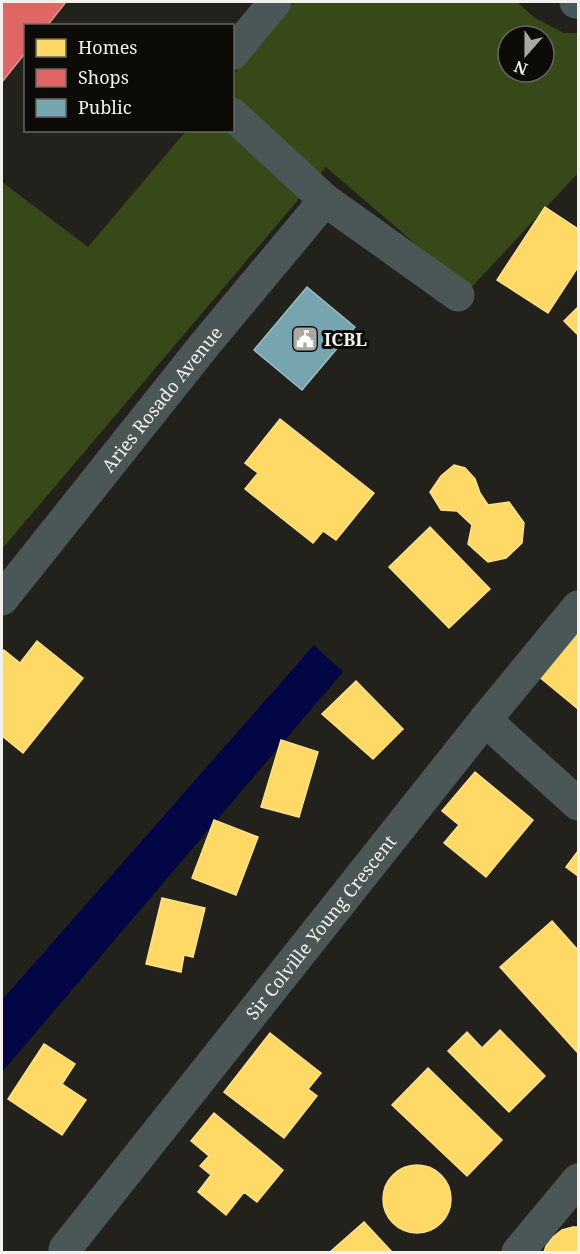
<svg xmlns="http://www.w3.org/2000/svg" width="580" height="1254" viewBox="0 0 580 1254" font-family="'Noto Serif',serif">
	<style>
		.green { fill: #384919; fill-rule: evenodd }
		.water { fill: #030644 }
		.homes { fill: #ffd966; stroke: #fbe08e; stroke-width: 1.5 }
		.shops { fill: #e06666; stroke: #e6908e; stroke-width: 1.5 }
		.public { fill: #76a5af; stroke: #9cbcc1; stroke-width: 1.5 }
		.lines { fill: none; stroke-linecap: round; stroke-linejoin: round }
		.minor { stroke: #4a5756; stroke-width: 33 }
		.highway { stroke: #445a5a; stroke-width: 33 }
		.labels { text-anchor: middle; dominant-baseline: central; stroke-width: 6; stroke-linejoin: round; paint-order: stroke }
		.poi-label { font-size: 18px; font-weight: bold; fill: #f3f1eb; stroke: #0c0b08; text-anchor: start }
		.street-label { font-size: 18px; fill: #f3f1eb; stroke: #0c0b08 }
	</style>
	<rect width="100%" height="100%" fill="#22211c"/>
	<!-- green -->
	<path class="green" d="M294 2H517L535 18 564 33H578V173L469 290 326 167 2 549V182L88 247 186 131 232 130 233 75ZM508 36H544V72H508Z"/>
	<!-- water -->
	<path class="water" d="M314 645 343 672 2 1072V1000Z"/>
	<!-- homes -->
	<path class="homes" d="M545 207 578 229V267L548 313 497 280Z
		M578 307V335L564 321Z
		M280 419 374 493 336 540 323 531 313 543 245 489 258 473 245 463Z
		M454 465 465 468 475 479 480 493 488 505 509 502 524 523 522 543 506 558 488 562 468 544 472 525 457 511 441 510 430 492 441 476Z
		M430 527 490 589 449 628 389 567Z
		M575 631 578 634V709L538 676Z
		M37 641 83 678 23 753 2 736V653L4 650 20 663Z
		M356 681 403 729 373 759 322 714Z
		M281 740 318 752 299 817 261 807Z
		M475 772 533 820 486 877 444 843 459 825 442 811Z
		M214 820 258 837 236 895 192 878Z
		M578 851V876L566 867Z
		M162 898 205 908 193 957 184 955 181 972 146 964Z
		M552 921 578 950V1053L500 967Z
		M500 1030 545 1076 509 1112 448 1051 467 1032 482 1048Z
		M270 1033 321 1073 308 1089 317 1096 284 1138 224 1092Z
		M44 1044 75 1064 62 1084 86 1100 62 1135 8 1099Z
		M428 1068 502 1140 467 1176 392 1105Z
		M214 1113 283 1170 257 1202 244 1192 226 1215 198 1192 211 1175 200 1166 209 1156 191 1141Z
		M383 1199a34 34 0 1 1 68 0a34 34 0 1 1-68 0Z
		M364 1222 392 1252H330Z
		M573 1227H578V1252H544L546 1246 553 1237 562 1230Z"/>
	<!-- shops -->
	<path class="shops" d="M2 2H66L47 26H26V52L2 82Z"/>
	<!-- public -->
	<path class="public" d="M307 287 355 327 302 390 254 350Z"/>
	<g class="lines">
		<!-- minor -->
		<g class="minor">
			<path d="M232 54 275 2"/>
			<path d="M232 114 325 200 458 295"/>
			<path id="s1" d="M2 599 206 343 325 200"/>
			<path d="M485 720 578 804"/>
			<path id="s2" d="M65 1249 485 720 578 607"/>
			<path d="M518 1252 578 1180"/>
		</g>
		<!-- highway -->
		<path class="highway" d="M576 2H578"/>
	</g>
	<!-- icons -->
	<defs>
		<symbol id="civic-square" viewBox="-11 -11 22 22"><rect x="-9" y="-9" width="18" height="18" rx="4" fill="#aaa8a3" stroke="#0c0b08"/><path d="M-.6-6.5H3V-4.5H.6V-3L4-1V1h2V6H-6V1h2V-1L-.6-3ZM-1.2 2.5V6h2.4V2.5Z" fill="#fff"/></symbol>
	</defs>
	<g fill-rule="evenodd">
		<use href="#civic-square" x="290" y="324" width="30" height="30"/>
	</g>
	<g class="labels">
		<!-- poi labels -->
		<g class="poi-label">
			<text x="324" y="339">ICBL</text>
		</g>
		<!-- street labels -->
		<g class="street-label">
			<text stroke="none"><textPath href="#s1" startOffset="256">Aries Rosado Avenue</textPath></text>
			<text stroke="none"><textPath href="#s2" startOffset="411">Sir Colville Young Crescent</textPath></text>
		</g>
	</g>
	<!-- border -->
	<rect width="580" height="1254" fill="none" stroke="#f3f1eb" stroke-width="6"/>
	<!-- legend -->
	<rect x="24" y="24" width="210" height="108" fill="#0c0b08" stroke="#686763" stroke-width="1.5"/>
	<rect x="36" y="39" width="30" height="18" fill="#ffd966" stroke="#686763" stroke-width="1.5"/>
	<text x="78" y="54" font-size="18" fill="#f3f1eb">Homes</text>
	<rect x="36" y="69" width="30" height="18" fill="#e06666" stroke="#686763" stroke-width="1.5"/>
	<text x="78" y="84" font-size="18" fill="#f3f1eb">Shops</text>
	<rect x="36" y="99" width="30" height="18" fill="#76a5af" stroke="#686763" stroke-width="1.5"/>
	<text x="78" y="114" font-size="18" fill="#f3f1eb">Public</text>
	<!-- north arrow -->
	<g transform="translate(526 54) rotate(201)"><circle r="28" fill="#0c0b08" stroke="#686763" stroke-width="1.5"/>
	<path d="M0-4.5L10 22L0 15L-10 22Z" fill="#aaa8a3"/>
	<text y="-9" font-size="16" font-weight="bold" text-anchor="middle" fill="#f3f1eb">N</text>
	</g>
</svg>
